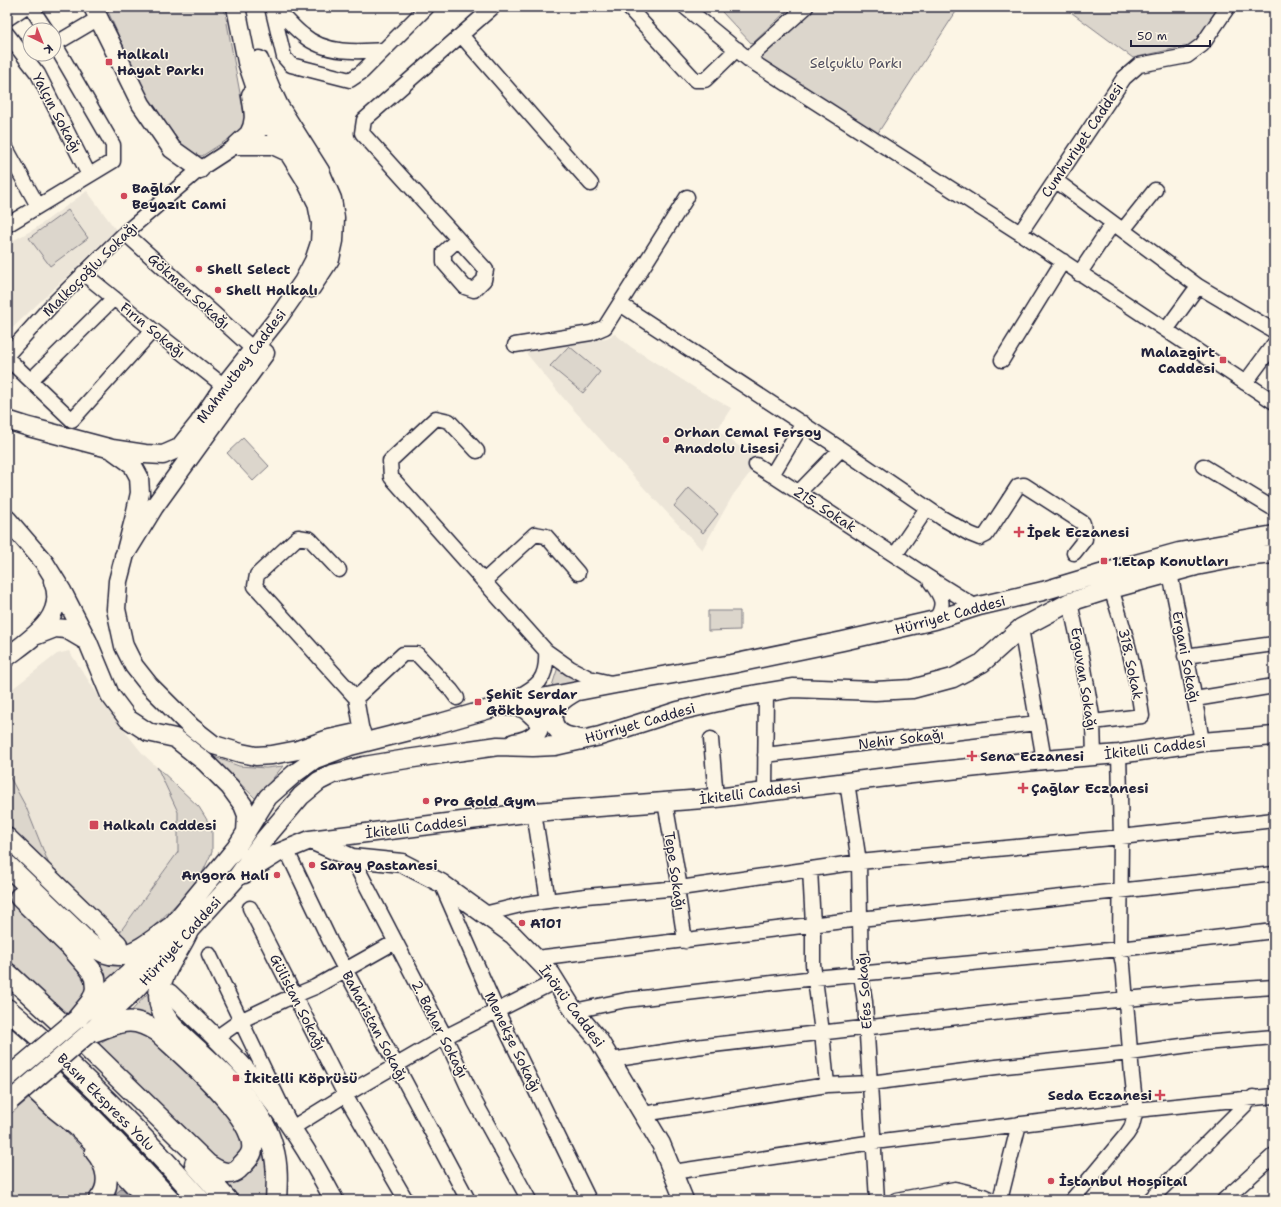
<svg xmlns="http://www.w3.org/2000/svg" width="1281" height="1207" viewBox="0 0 1281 1207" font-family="'Shantell Sans',sans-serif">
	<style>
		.built { fill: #ece5d8 }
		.green { fill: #dcd6cc; stroke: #7f7c84 }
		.water { fill: #b2adab; stroke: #78757e }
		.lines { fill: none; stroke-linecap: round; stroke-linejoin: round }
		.minor-casing { stroke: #22223b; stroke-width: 17 }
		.major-casing { stroke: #22223b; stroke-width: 21 }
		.highway-casing { stroke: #22223b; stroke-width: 23 }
		.minor { stroke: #fcf5e5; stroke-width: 14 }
		.major { stroke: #fcf5e5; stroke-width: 18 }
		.highway { stroke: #fcf5e5; stroke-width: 20 }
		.major-bridge-casing { stroke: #22223b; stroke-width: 21; stroke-linecap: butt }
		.major-bridge { stroke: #fcf5e5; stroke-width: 18 }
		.poi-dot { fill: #d1495b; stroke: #fcf5e5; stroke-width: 1.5 }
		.labels { text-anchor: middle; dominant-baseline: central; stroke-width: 3; stroke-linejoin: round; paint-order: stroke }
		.poi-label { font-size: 14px; font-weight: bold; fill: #22223b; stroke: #fcf5e5; text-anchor: start }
		.park-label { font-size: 14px; fill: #504f5f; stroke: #fcf5e5 }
		.street-label { font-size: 14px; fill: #22223b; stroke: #fcf5e5 }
	</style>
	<rect width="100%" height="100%" fill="#fcf5e5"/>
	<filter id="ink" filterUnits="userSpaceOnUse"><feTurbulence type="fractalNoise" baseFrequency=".025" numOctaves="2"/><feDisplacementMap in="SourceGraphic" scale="8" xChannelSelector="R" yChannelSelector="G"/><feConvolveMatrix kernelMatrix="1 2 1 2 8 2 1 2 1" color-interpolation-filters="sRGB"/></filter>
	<g filter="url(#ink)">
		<!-- built -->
		<path class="built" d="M87 191 116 230 7 333V244L36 228Z
			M615 334 631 347 695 388 731 408 717 430 759 461 733 495 702 550 645 489 565 400 526 353 543 347 568 342H582L606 338Z
			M69 651 110 713 143 754 157 767 178 812V852L117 936 54 877 26 807 7 772V693L57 654Z"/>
		<!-- green -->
		<path class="green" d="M106 7H224L245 120 241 131 202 156 189 154 174 145 140 84Z
			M727 7H791L752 44 722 12Z
			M809 7H959L874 139 748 59Z
			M1064 7H1218L1195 44 1133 58Z
			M68 210 88 238 50 266 29 238Z
			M569 346 600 372 583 393 550 366Z
			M243 438 269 466 253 481 227 453Z
			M689 488 718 514 703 533 674 506Z
			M708 611H740V630L708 631Z
			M558 667 586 684 550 692Z
			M212 756 239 766 266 768 283 766 256 799Z
			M157 767 199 807 212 828V852L198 882 134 947 117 936 178 852V812Z
			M7 772 26 807 54 877 8 828 9 822 11 819 7 812Z
			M7 893 85 972 88 999 67 1016 7 964Z
			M91 955 132 962 101 992Z
			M157 983 162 1025 126 1017Z
			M131 1031 145 1032 235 1118 246 1142 235 1162 225 1165 211 1161 97 1045 111 1036Z
			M31 1097 94 1160 100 1177 93 1194 87 1200H33L7 1196V1117Z
			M267 1143 269 1200H234L215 1179 238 1178 251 1171 257 1165 262 1158V1146Z
			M109 1162 143 1200H133L122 1188 109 1200Z"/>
		<!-- water -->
		<path class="water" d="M122 1188 133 1200H109Z"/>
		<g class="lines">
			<defs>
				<path id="minor" d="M31 7 46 30
					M272 7 284 57 291 65 350 80 362 72 427 7
					M628 7 695 80H705L737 49
					M685 7 748 59 1020 233 1274 402
					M273 8C285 15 292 27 303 35 325 54 357 52 384 50
					M7 19 25 7
					M7 34 38 74 89 175
					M461 35 591 184
					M55 44 99 18
					M748 59 806 7
					M7 150 38 206
					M1055 180 1198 286 1274 331
					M7 225 113 161V145L54 43
					M1123 230 1155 190
					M125 233 253 349
					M1020 233 1124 78 1139 65 1187 56 1202 45 1228 7
					M457 240 444 252V263L465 287 474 290 484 280 486 270 362 133 364 120 493 7
					M83 273 153 330 224 386
					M1079 274 1113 223
					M620 304 841 449 942 518 970 534 980 538 986 535 990 529 1018 486 1024 485 1083 523 1085 539 1074 553
					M1166 330 1198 286
					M515 345 591 333 605 327 687 197
					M7 355 52 305 125 233 200 169 237 145
					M7 358 72 420 153 330
					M1002 360 1063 261
					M31 380 114 298
					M1245 383 1274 344
					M803 423 772 475 928 577 971 604 979 606
					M477 451 449 421 436 418 390 461 391 477 546 651 570 668 589 678 611 683
					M756 465 772 475
					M1203 466 1274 509
					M799 492 841 449
					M895 555 927 508
					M339 570 310 539 298 537 257 575 255 586 356 698
					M1170 573C1181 629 1193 685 1202 742
					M484 581 535 534 546 536 578 573
					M930 581C941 596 947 604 935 620
					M1070 602 1083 662 1093 722 1094 756
					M1021 628 1044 760
					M1185 656 1274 644
					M1195 699 1274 686
					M510 701C535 687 548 683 546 651
					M1093 722 1142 716C1136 672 1125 630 1111 589
					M362 732 356 698 403 654H417L451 690 457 698
					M711 739 716 798
					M765 755 1037 723
					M847 782 859 862 861 975 865 1002 877 1200
					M765 792 766 693
					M665 802 680 888 678 895 685 941
					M534 812 548 901
					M286 849 330 941 468 1200
					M352 858 445 1037 475 1102 529 1200
					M810 869 813 925V964L822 1032 827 1085
					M441 883 497 1011 589 1200
					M250 908 345 1095 406 1200
					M484 914 525 904 586 896 680 888 859 862 1121 837 1274 820
					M209 954 292 1128 345 1095 445 1037 556 981
					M536 958 860 919 1274 874
					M574 1011 626 1000 815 978 1120 949 1274 931
					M216 1038 240 1021 284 1000 315 987 395 942
					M611 1060 695 1047 1055 1006 1199 992 1274 987
					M643 1114 827 1085 870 1083 996 1067 1130 1053 1204 1043 1274 1037
					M673 1172 874 1142 1136 1110 1274 1096
					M896 1200 955 1189 983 1196 992 1200
					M1000 1200 1019 1124
					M1072 1200 1127 1134 1132 1126 1136 1110 1132 1075 1123 965 1120 949 1121 837 1119 754
					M1150 1200 1253 1097
					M1224 1200 1274 1155"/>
				<path id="major" d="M93 7 141 104 172 149 200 169
					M259 60 271 89 279 106 320 171 332 199 335 218 334 241 330 259 311 288
					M249 134C257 119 253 110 251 95
					M237 145 249 134 260 128
					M237 145H273L288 152
					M7 420 29 427 112 449 145 454 163 455 179 448 199 423 224 386 278 318 303 282 314 261 320 243 321 223 317 203 305 179 275 131 262 106 247 62 236 7
					M114 451 132 464 139 477 140 493 134 520 118 581 116 609 124 646 134 666 149 685 191 727 214 745 241 753 256 756 272 755 298 750 329 739 361 732
					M7 519 44 562 62 591 88 642 110 695 128 719 148 732 175 738 205 762 230 787 243 805 247 815 246 832
					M124 556 154 507 265 353
					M37 635 55 628 66 629 88 642
					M7 657C30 639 68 617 53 581
					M575 692C564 698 549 709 554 724 556 729 560 733 565 735 570 737 577 738 583 740
					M506 706C510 706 515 706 519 707 524 708 529 712 533 716 550 731 528 741 514 743
					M7 837 118 944
					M313 841 352 858 402 863 441 883 513 935 551 974 574 1011 598 1039 661 1144 684 1200
					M244 874 276 854 310 840 534 812 716 798 912 774 1044 760 1119 754 1202 742 1274 736
					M169 993C200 1023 232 1052 259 1085 289 1120 313 1160 334 1200
					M85 1012 128 974 170 928 236 848 268 797 294 774 315 759 350 746 437 724 500 706 615 684 732 664 843 641 935 620 979 606 1043 591 1110 571 1179 552 1274 535
					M90 1032 134 991 235 880 262 842 301 796 319 781 333 774 364 766 407 759 498 746 533 747 555 746 600 736 678 711 740 697 793 688 875 691 912 689 953 678 982 663 1021 628 1070 602 1111 589 1196 566 1242 557 1274 554"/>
				<path id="highway" d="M7 865 88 943C122 969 141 948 170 928
					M20 897 70 946 91 970 95 978 96 989 94 996 91 1002 77 1019
					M187 933C177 956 152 981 161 1008 163 1015 168 1020 172 1026 207 1061 261 1099 273 1148 278 1165 277 1183 276 1200
					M7 973 91 1051 207 1164C216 1170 228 1178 238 1169 243 1164 251 1157 252 1150 257 1117 181 1054 158 1032 129 1013 119 1024 89 1033
					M7 1009C76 1067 140 1132 200 1200
					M7 1038C65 1088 118 1144 170 1200
					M7 1063 57 1110 77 1126 104 1152 149 1200
					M95 1151C107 1165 112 1185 99 1200
					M195 1164 227 1200"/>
			</defs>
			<!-- minor casing -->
			<use href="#minor" class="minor-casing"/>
			<!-- major casing -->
			<use href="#major" class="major-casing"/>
			<!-- highway casing -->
			<use href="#highway" class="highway-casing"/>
			<!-- minor -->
			<use href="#minor" class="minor"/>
			<!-- major -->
			<use href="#major" class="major"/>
			<!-- highway -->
			<use href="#highway" class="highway"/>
			<defs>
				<path id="major-bridge" d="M7 1078 77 1019
					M11 1100 89 1033"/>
			</defs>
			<!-- major-bridge casing -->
			<use href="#major-bridge" class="major-bridge-casing"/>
			<!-- major-bridge -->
			<use href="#major-bridge" class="major-bridge"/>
		</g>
	</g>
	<!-- markers -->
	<g class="poi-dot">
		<rect x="105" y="58" width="8" height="8" rx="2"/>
		<circle cx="124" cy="196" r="4"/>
		<circle cx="199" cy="269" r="4"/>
		<circle cx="218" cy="290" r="4"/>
		<rect x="1219" y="356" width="8" height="8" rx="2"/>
		<circle cx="666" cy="440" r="4"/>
		<path d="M1017 526h4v4h4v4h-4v4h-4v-4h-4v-4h4z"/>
		<rect x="1100" y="557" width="8" height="8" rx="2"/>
		<rect x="474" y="698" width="8" height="8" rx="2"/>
		<path d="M970 750h4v4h4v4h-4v4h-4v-4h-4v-4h4z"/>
		<path d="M1021 782h4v4h4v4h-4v4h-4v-4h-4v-4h4z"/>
		<circle cx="426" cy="801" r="4"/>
		<rect x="89" y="820" width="10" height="10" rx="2"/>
		<circle cx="312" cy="865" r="4"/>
		<circle cx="277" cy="875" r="4"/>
		<circle cx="522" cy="923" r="4"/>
		<rect x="232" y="1074" width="8" height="8" rx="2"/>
		<path d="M1158 1089h4v4h4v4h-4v4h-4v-4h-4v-4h4z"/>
		<circle cx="1051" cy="1181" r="4"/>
	</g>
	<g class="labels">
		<!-- poi labels -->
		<g class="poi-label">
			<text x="117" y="54">Halkalı<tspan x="117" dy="16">Hayat Parkı</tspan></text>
			<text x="132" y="188">Bağlar<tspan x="132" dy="16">Beyazıt Cami</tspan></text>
			<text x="207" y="269">Shell Select</text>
			<text x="226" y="290">Shell Halkalı</text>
			<text x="1215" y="352" text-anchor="end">Malazgirt<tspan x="1215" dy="16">Caddesi</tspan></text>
			<text x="674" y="432">Orhan Cemal Fersoy<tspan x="674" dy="16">Anadolu Lisesi</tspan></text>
			<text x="1027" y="532">İpek Eczanesi</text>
			<text x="1112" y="561">1.Etap Konutları</text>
			<text x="486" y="694">Şehit Serdar<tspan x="486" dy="16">Gökbayrak</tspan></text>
			<text x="980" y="756">Sena Eczanesi</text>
			<text x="1031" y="788">Çağlar Eczanesi</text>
			<text x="434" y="801">Pro Gold Gym</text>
			<text x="103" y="825">Halkalı Caddesi</text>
			<text x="320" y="865">Saray Pastanesi</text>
			<text x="269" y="875" text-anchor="end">Angora Halı</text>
			<text x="530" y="923">A101</text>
			<text x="244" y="1078">İkitelli Köprüsü</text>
			<text x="1152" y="1095" text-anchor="end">Seda Eczanesi</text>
			<text x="1059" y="1181">İstanbul Hospital</text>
		</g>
		<!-- park labels -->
		<g class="park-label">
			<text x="856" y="63">Selçuklu Parkı</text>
		</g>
		<!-- street labels -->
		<g class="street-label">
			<text transform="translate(57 113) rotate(62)">Yalçın Sokağı</text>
			<text transform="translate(1082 140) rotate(-56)">Cumhuriyet Caddesi</text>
			<text transform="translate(90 269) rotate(-45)">Malkoçoğlu Sokağı</text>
			<text transform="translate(189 291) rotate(42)">Gökmen Sokağı</text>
			<text transform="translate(153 330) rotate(39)">Fırın Sokağı</text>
			<text transform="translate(241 366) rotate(-53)">Mahmutbey Caddesi</text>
			<text transform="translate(825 509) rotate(33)">215. Sokak</text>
			<text transform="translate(950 615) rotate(-15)">Hürriyet Caddesi</text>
			<text transform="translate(1186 657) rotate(79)">Ergani Sokağı</text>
			<text transform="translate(1131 664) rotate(78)">318. Sokak</text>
			<text transform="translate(1084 679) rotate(81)">Erguvan Sokağı</text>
			<text transform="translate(640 723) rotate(-16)">Hürriyet Caddesi</text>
			<text transform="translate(901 739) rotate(-7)">Nehir Sokağı</text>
			<text transform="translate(1155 748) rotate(-7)">İkitelli Caddesi</text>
			<text transform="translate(750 793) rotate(-7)">İkitelli Caddesi</text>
			<text transform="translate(416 827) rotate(-7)">İkitelli Caddesi</text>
			<text transform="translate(675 871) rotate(82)">Tepe Sokağı</text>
			<text transform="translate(180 941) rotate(-48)">Hürriyet Caddesi</text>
			<text transform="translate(864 991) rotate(-94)">Efes Sokağı</text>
			<text transform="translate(298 1002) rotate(63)">Gülistan Sokağı</text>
			<text transform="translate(572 1006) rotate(53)">İnönü Caddesi</text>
			<text transform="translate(375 1026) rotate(62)">Baharistan Sokağı</text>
			<text transform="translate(440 1029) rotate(63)">2. Bahar Sokağı</text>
			<text transform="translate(513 1042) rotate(64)">Menekşe Sokağı</text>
			<text transform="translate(106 1102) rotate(45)">Basın Ekspress Yolu</text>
		</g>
	</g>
	<!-- margin -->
	<rect width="1281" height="1207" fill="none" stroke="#fcf5e5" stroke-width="24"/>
	<rect x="12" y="12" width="1257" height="1183" fill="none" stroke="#22223b" stroke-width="1.5" filter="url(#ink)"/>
	<!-- north arrow -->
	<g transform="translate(42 42) rotate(137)"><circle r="19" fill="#fcf5e5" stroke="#a5a1a1"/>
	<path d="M0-3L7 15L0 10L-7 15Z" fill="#d1495b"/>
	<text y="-6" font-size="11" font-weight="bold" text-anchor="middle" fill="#22223b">K</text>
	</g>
	<!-- scale -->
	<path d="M1131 40v6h79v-6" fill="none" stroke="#22223b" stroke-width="2"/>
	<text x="1137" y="40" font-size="12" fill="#22223b" stroke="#fcf5e5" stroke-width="3" paint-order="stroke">50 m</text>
</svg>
